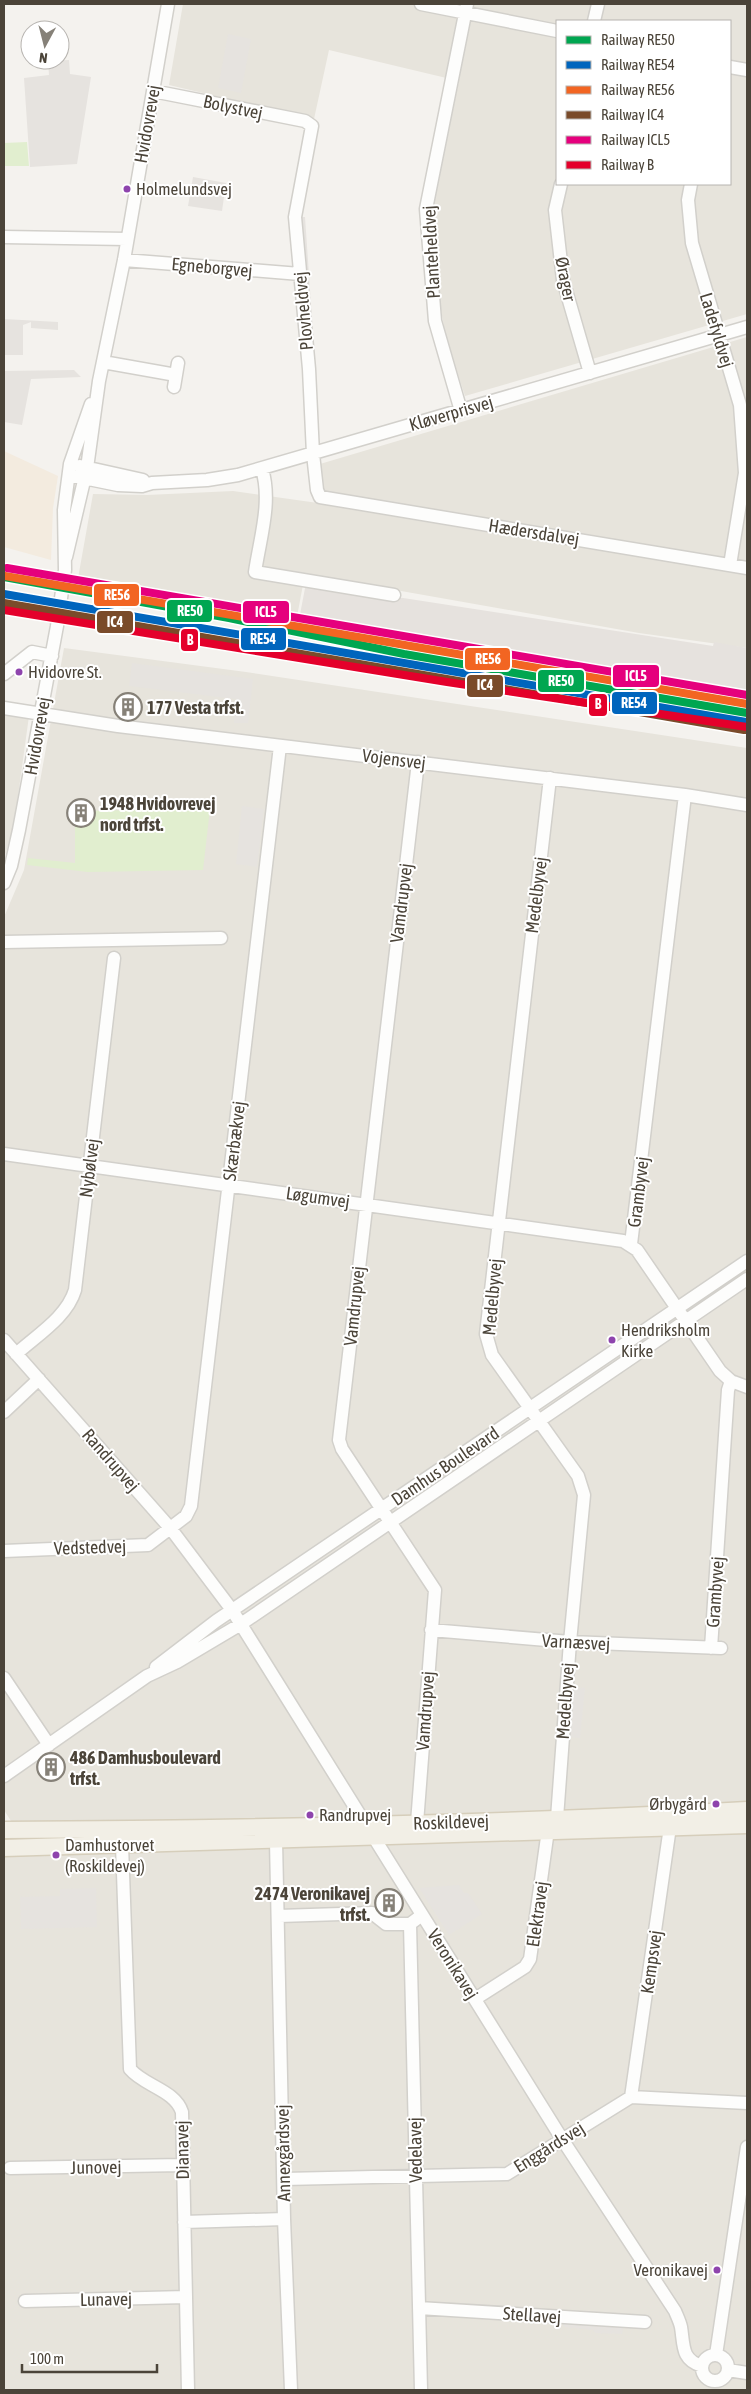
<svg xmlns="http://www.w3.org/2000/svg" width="751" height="2394" viewBox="0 0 751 2394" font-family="'Asap Condensed',sans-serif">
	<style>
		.residential { fill: #e7e4dc; fill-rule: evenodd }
		.commercial { fill: #f3ebdf }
		.industrial { fill: #e6e2de }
		.green { fill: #e1eecf }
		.parking { fill: #e6e3df }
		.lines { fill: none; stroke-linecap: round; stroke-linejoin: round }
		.minor-casing { stroke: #d2d0cb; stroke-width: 15 }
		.major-casing { stroke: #d6cebb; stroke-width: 19 }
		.minor { stroke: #fdfdfc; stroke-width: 12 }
		.major { stroke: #f2efe6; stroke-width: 16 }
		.rail-1-casing { stroke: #fff; stroke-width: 11 }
		.rail-2-casing { stroke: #fff; stroke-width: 11 }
		.rail-3-casing { stroke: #fff; stroke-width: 11 }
		.rail-4-casing { stroke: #fff; stroke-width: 11 }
		.rail-5-casing { stroke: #fff; stroke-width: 11 }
		.rail-6-casing { stroke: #fff; stroke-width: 11 }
		.rail-1 { stroke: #00a651; stroke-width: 8 }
		.rail-2 { stroke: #0065bd; stroke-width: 8 }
		.rail-3 { stroke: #f26522; stroke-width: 8 }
		.rail-4 { stroke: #7a4b2a; stroke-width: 8 }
		.rail-5 { stroke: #e5007d; stroke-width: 8 }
		.rail-6 { stroke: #e4002b; stroke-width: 8 }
		.bus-dot { fill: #8e44ad; stroke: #fff; stroke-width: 2 }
		.labels { text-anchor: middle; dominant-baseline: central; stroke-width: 4; stroke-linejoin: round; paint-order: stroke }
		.bus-label { font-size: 17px; fill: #4b4439; stroke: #fff; text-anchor: start }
		.street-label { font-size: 18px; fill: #4b4439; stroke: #fff }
		.poi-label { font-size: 18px; font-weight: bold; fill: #4b4439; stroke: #fff; text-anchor: start }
		.line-badge { stroke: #fff; stroke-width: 2 }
		.badge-label { font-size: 14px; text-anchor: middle; font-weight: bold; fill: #fff }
	</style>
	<rect width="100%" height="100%" fill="#f4f2ee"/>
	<!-- residential -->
	<path class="residential" d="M183 4H747V314L465 396 446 338 439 299 430 215 459 81 329 50 314 119 169 85ZM557 21H730V184H557Z
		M747 337V648L639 633 305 574 296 622 77 584 93 494 147 495 233 491 325 504 320 464Z
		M64 648 246 672 747 748V2390H4V1843L11 1821 4 1810V917L24 870Z
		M4 711 29 716 14 825 4 859Z"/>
	<!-- commercial -->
	<path class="commercial" d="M4 451 58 476 53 508 51 560 4 547Z"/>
	<!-- industrial -->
	<path class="industrial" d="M306 583 713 646 714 642 747 648V706L426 650 298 625Z"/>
	<!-- green -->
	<path class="green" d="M27 142 29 166H4V143Z
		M210 809 203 870 88 872 27 865 28 858 75 863V811Z"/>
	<!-- parking -->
	<path class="parking" d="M228 34 251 39 241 93 218 88Z
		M69 60 70 74 91 77 77 164 30 167 24 78 49 75 48 61Z
		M193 177 226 183 222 211 188 206Z
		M295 217H305L313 333 308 334Z
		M4 319 58 322V330L31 328V322L23 325V355H4Z
		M74 370 81 377 31 379 22 425 4 422V371Z
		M132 663 253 679 248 723H234L236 699 129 686Z
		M242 806 264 809 257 867 236 864Z
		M574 1687 585 1688 580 1738 569 1737Z
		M459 1885 464 1893H468L482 1914 449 1935 419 1888Z
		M96 1888 97 1927 21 1929 20 1897 60 1896V1889Z
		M624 2321 622 2334 595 2333 593 2330 565 2327 560 2322Z"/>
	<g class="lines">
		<defs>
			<path id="minor" d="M421 4 557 31
				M594 21 598 4
				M730 67 747 70
				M153 91 305 121 312 126 295 217 309 369 313 454 317 490 320 497 747 568
				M561 184 555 210 563 280 590 373
				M691 184 688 200 692 243 740 405 745 473 730 565
				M4 237 127 239
				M124 260 300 274
				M103 362 176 375
				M174 387 178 363
				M461 411 435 321 426 209 467 4
				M80 466 143 480
				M262 469C272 502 260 538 255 572L394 595
				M69 475 118 485 142 486 152 483 207 480 238 475 747 327
				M66 557 87 468 99 381 124 260 168 4
				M4 674 32 652 52 656
				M4 708 118 726 685 795 747 805
				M550 778 486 1334 492 1355 578 1476 584 1495 570 1642 557 1818
				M4 883 11 866 19 830 57 626 65 570 64 510 70 464 91 404
				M4 942 221 938
				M4 1154 623 1241 637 1250 720 1371 731 1381 747 1387
				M631 1244 685 795
				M4 1340 171 1529 232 1610 562 2139 675 2311C677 2316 680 2322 681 2327 684 2345 681 2360 702 2366
				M16 1354C37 1335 67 1317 75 1290L114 958
				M4 1412 39 1379
				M4 1551 148 1545 186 1516 191 1506 280 746
				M431 1630 570 1642 721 1648
				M711 1648 728 1390 731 1381
				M156 1667 216 1621 747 1261
				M4 1678 49 1745
				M4 1776 147 1676 177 1662 241 1624 747 1279
				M417 1823 435 1590 342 1449 339 1440 418 762
				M276 1841 284 2219 291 2390
				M122 1845 130 2069C144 2086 175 2090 182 2112L188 2390
				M279 1916 372 1913 386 1924H410
				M475 1999 525 1967 530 1959 548 1830
				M631 2097 670 1827
				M10 2168 182 2165
				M284 2179 507 2174 631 2097 747 2103
				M184 2222 284 2219
				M25 2301 186 2297
				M419 2308 645 2322
				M716 2355 747 2147
				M702 2368a13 13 0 1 1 26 0a13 13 0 1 1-26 0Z
				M728 2370 747 2373
				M421 2390 410 1924 422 1915"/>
			<path id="major" d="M4 1830C252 1829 500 1824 747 1810
				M4 1848 747 1825"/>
		</defs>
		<!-- minor casing -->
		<use href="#minor" class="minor-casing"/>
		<!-- major casing -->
		<use href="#major" class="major-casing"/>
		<!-- minor -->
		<use href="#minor" class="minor"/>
		<!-- major -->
		<use href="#major" class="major"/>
		<defs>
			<path id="rail-1" d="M4 577 229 618 404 654 747 713"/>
			<path id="rail-2" d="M4 594 746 722"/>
			<path id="rail-3" d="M5 576 747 704"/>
			<path id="rail-4" d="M4 603 744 730"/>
			<path id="rail-5" d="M7 568 747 695"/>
			<path id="rail-6" d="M4 610 447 682 747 727"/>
		</defs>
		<!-- rail-1 casing -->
		<use href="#rail-1" class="rail-1-casing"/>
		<!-- rail-2 casing -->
		<use href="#rail-2" class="rail-2-casing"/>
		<!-- rail-3 casing -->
		<use href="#rail-3" class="rail-3-casing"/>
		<!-- rail-4 casing -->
		<use href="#rail-4" class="rail-4-casing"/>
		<!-- rail-5 casing -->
		<use href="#rail-5" class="rail-5-casing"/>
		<!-- rail-6 casing -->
		<use href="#rail-6" class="rail-6-casing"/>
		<!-- rail-1 -->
		<use href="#rail-1" class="rail-1"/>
		<!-- rail-2 -->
		<use href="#rail-2" class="rail-2"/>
		<!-- rail-3 -->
		<use href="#rail-3" class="rail-3"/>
		<!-- rail-4 -->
		<use href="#rail-4" class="rail-4"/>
		<!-- rail-5 -->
		<use href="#rail-5" class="rail-5"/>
		<!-- rail-6 -->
		<use href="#rail-6" class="rail-6"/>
	</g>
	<!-- icons -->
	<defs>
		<symbol id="building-ring" viewBox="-11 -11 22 22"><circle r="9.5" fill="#fff" stroke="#868178" stroke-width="1.5"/><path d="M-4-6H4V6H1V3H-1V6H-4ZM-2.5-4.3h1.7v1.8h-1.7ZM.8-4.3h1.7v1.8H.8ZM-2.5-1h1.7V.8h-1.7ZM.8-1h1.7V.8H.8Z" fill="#868178"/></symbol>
	</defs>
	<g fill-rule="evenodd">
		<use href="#building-ring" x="112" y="691" width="32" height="32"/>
		<use href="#building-ring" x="65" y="797" width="32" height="32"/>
		<use href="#building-ring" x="35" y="1751" width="32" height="32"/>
		<use href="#building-ring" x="373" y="1887" width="32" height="32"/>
	</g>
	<!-- markers -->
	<g class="bus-dot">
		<circle cx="127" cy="189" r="4.5"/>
		<circle cx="19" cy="672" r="4.5"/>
		<circle cx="612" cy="1340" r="4.5"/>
		<circle cx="716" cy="1804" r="4.5"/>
		<circle cx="310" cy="1815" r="4.5"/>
		<circle cx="56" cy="1855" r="4.5"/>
		<circle cx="717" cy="2270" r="4.5"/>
	</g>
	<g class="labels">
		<!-- bus labels -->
		<g class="bus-label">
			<text x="136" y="189">Holmelundsvej</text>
			<text x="28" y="672">Hvidovre St.</text>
			<text x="621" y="1330">Hendriksholm<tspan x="621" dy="21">Kirke</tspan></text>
			<text x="707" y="1804" text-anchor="end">Ørbygård</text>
			<text x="319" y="1815">Randrupvej</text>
			<text x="65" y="1845">Damhustorvet<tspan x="65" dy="21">(Roskildevej)</tspan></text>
			<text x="708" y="2270" text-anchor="end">Veronikavej</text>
		</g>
		<!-- street labels -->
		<g class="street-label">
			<text transform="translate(233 107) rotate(12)">Bolystvej</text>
			<text transform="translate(147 124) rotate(-80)">Hvidovrevej</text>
			<text transform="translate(431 252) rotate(-93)">Planteheldvej</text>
			<text transform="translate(212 267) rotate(5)">Egneborgvej</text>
			<text transform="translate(566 279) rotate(79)">Ørager</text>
			<text transform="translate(303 311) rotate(-95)">Plovheldvej</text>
			<text transform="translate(717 330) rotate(73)">Ladefyldvej</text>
			<text transform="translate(451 413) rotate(-16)">Kløverprisvej</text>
			<text transform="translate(534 532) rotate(9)">Hædersdalvej</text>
			<text transform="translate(37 736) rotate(-80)">Hvidovrevej</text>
			<text transform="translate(394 759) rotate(7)">Vojensvej</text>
			<text transform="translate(536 895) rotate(-83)">Medelbyvej</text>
			<text transform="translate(401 903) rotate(-83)">Vamdrupvej</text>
			<text transform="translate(234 1141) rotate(-83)">Skærbækvej</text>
			<text transform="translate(89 1168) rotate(-83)">Nybølvej</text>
			<text transform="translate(638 1192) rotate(-83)">Grambyvej</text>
			<text transform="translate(318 1197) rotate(8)">Løgumvej</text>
			<text transform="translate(492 1297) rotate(-85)">Medelbyvej</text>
			<text transform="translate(354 1306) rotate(-84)">Vamdrupvej</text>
			<text transform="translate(111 1460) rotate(49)">Randrupvej</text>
			<text transform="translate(445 1466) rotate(-34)">Damhus Boulevard</text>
			<text transform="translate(90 1547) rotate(-2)">Vedstedvej</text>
			<text transform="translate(715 1592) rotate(-86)">Grambyvej</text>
			<text transform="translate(576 1642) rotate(3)">Varnæsvej</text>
			<text transform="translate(565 1701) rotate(-86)">Medelbyvej</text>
			<text transform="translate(425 1711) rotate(-86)">Vamdrupvej</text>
			<text transform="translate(451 1822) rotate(-2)">Roskildevej</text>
			<text transform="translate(537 1914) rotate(-82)">Elektravej</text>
			<text transform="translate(651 1962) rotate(-82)">Kempsvej</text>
			<text transform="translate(453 1964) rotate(58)">Veronikavej</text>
			<text transform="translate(549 2147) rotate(-32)">Enggårdsvej</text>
			<text transform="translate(182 2150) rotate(-91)">Dianavej</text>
			<text transform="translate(415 2150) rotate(-91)">Vedelavej</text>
			<text transform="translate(283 2153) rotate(-91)">Annexgårdsvej</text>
			<text transform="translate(96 2167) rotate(-1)">Junovej</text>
			<text transform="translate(106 2299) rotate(-1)">Lunavej</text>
			<text transform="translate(532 2315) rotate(4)">Stellavej</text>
		</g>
		<!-- poi labels -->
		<g class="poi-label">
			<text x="147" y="707">177 Vesta trfst.</text>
			<text x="100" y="803">1948 Hvidovrevej<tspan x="100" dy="21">nord trfst.</tspan></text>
			<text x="70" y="1757">486 Damhusboulevard<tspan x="70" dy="21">trfst.</tspan></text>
			<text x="370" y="1893" text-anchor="end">2474 Veronikavej<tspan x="370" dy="21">trfst.</tspan></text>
		</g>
	</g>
	<g class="line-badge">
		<rect x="93" y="583" width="47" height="24" rx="5" fill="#f26522"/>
		<rect x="166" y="599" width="47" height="24" rx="5" fill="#00a651"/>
		<rect x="242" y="600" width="48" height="24" rx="5" fill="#e5007d"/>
		<rect x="96" y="610" width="38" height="24" rx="5" fill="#7a4b2a"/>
		<rect x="240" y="627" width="47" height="24" rx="5" fill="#0065bd"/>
		<rect x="180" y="628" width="19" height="24" rx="5" fill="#e4002b"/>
		<rect x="464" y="647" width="47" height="24" rx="5" fill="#f26522"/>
		<rect x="612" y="664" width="48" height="24" rx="5" fill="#e5007d"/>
		<rect x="537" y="669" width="48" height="24" rx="5" fill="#00a651"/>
		<rect x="466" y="674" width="38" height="24" rx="5" fill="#7a4b2a"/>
		<rect x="611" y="691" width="47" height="24" rx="5" fill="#0065bd"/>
		<rect x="588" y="693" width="20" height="24" rx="5" fill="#e4002b"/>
	</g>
	<g class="badge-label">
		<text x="117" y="600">RE56</text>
		<text x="190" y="616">RE50</text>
		<text x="266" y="617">ICL5</text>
		<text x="115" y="627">IC4</text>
		<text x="263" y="644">RE54</text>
		<text x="190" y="645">B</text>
		<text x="488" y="664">RE56</text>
		<text x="636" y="681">ICL5</text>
		<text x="561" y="686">RE50</text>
		<text x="485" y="690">IC4</text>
		<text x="634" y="708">RE54</text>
		<text x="598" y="709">B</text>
	</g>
	<!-- border -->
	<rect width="751" height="2394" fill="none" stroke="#4b4439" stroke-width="10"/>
	<!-- legend -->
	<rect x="556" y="20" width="175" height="165" fill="#ffffff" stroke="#b7b4b0"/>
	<rect x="566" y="36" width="25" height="8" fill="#00a651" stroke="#b7b4b0"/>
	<text x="601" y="45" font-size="15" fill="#4b4439">Railway RE50</text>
	<rect x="566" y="61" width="25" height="8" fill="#0065bd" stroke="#b7b4b0"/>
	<text x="601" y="70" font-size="15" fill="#4b4439">Railway RE54</text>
	<rect x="566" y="86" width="25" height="8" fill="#f26522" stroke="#b7b4b0"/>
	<text x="601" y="95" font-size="15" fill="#4b4439">Railway RE56</text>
	<rect x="566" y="111" width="25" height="8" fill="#7a4b2a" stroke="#b7b4b0"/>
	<text x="601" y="120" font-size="15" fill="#4b4439">Railway IC4</text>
	<rect x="566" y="136" width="25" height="8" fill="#e5007d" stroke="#b7b4b0"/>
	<text x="601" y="145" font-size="15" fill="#4b4439">Railway ICL5</text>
	<rect x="566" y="161" width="25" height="8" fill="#e4002b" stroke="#b7b4b0"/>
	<text x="601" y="170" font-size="15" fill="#4b4439">Railway B</text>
	<!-- north arrow -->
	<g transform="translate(45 45) rotate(187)"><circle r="24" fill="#ffffff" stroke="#b7b4b0"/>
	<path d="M0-4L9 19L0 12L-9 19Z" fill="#868178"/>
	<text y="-8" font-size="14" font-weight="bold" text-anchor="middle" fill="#4b4439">N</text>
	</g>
	<!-- scale -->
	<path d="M22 2364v8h135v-8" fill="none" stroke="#4b4439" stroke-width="2.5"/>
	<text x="30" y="2364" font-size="15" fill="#4b4439" stroke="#ffffff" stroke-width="4" paint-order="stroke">100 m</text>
</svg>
